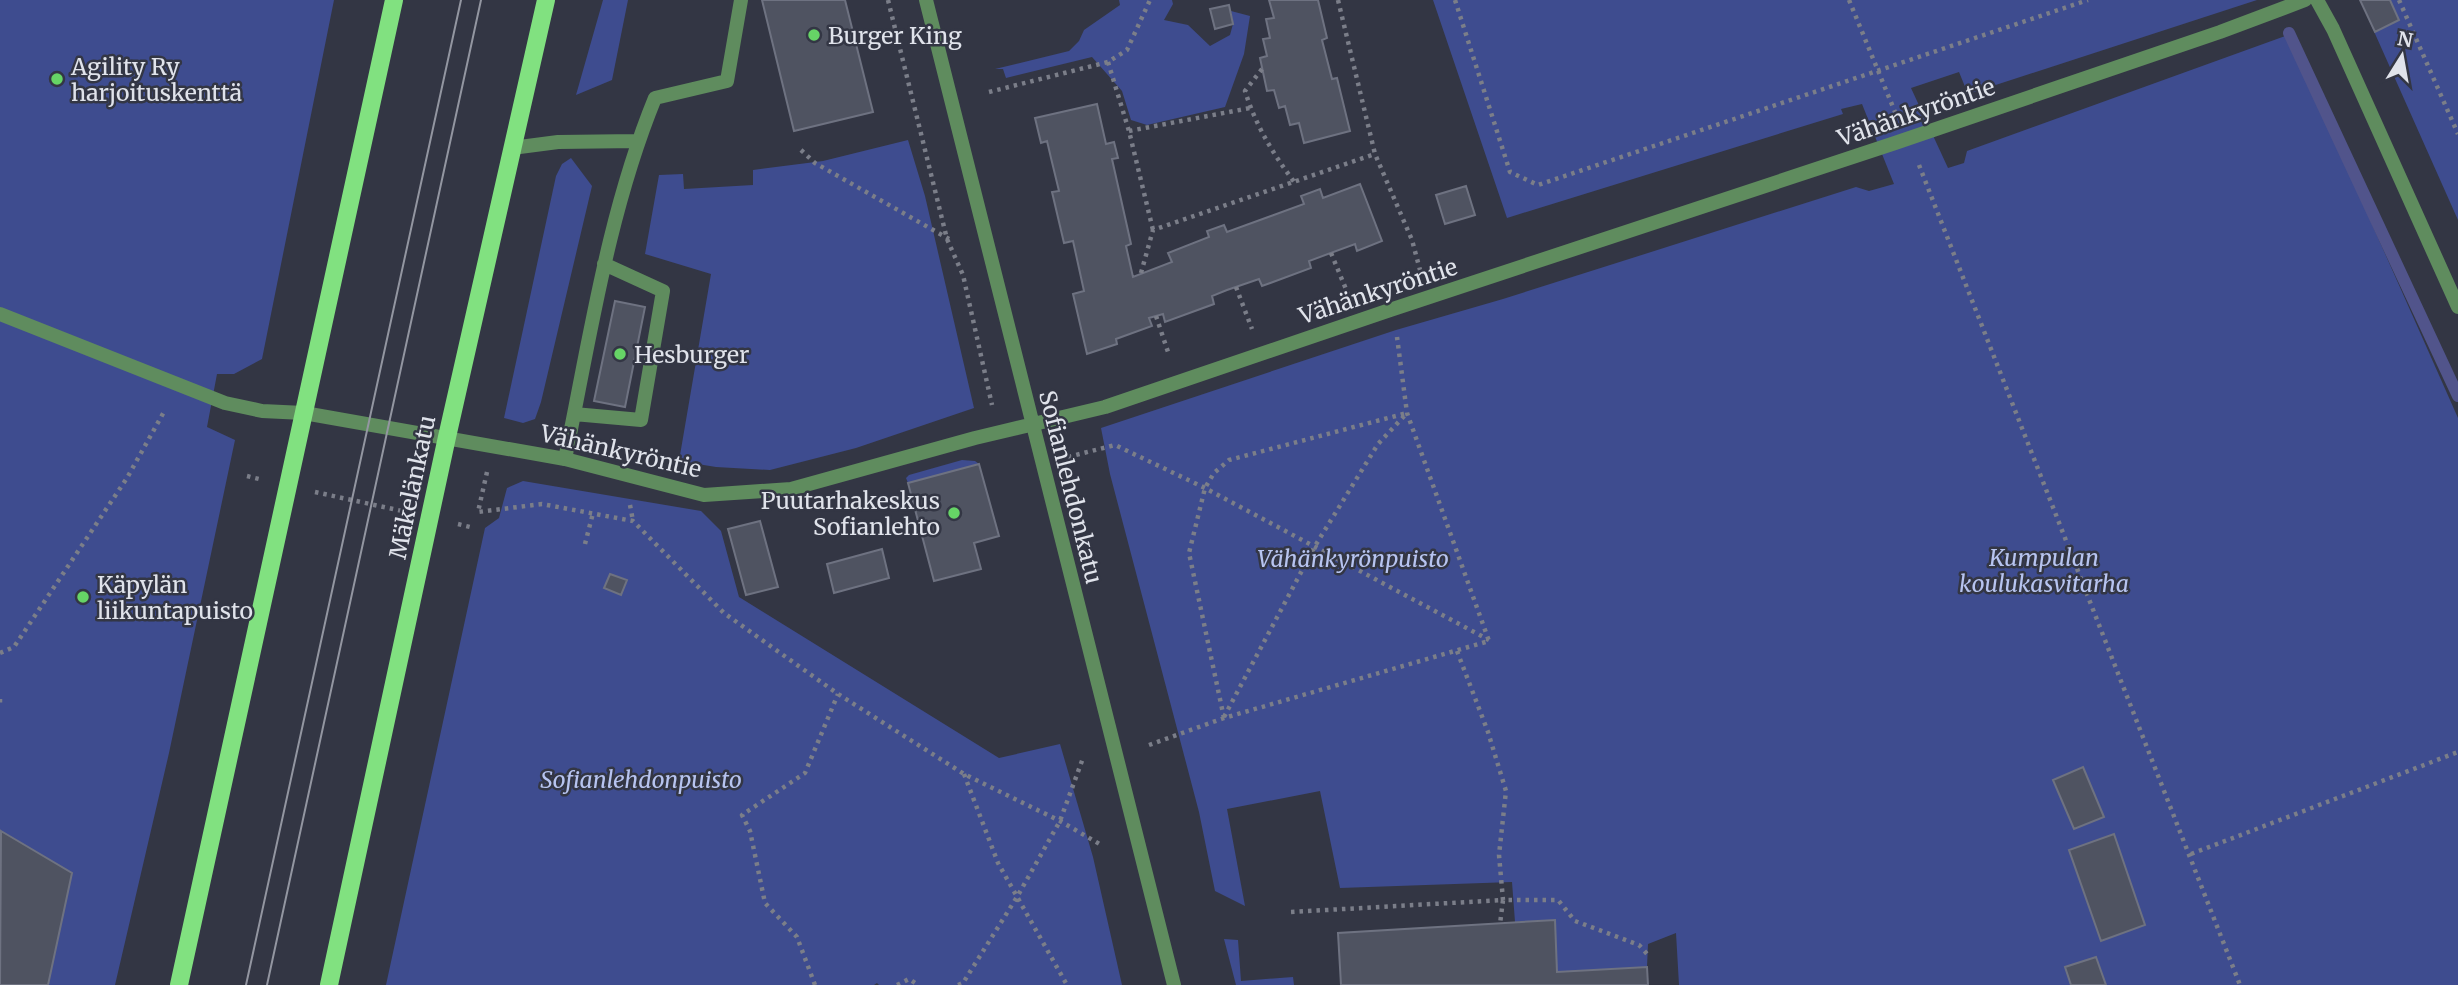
<svg xmlns="http://www.w3.org/2000/svg" width="2458" height="985" viewBox="0 0 2458 985" font-family="Merriweather,serif">
	<style>
		.green { fill: #3e4c8f }
		.lines { fill: none; stroke-linecap: round; stroke-linejoin: round }
		.stream { stroke: #51548b; stroke-width: 12 }
		.building { fill: #4f5361; stroke: #6e7281; stroke-width: 2 }
		.path { stroke: #7b7e89; stroke-width: 4.5; stroke-dasharray: 3.5 5; stroke-linecap: butt }
		.service { stroke: #5f8c5e; stroke-width: 14 }
		.minor { stroke: #5f8c5e; stroke-width: 14 }
		.primary { stroke: #81e180; stroke-width: 18 }
		.tram { stroke: #9396a1; stroke-width: 2 }
		.poi-dot { fill: #66d466; stroke: #333644; stroke-width: 2.5 }
		.labels { text-anchor: middle; dominant-baseline: central; stroke-width: 5; stroke-linejoin: round; paint-order: stroke }
		.poi-label { font-size: 23px; fill: #e0e3eb; stroke: #333644; text-anchor: start }
		.street-label { font-size: 23px; fill: #e0e3eb; stroke: #333644 }
		.park-label { font-size: 23px; font-style: italic; fill: #b7c4f0; stroke: #333644 }
	</style>
	<rect width="100%" height="100%" fill="#333644"/>
	<!-- green -->
	<path class="green" d="M0 0H334L262 359 234 374H217L207 427 235 440 169 753 115 985H0Z
		M603 0H628L612 80 576 95Z
		M1119 0H1172L1173 4 1164 20 1188 25 1210 46 1230 35 1233 24 1231 11 1250 16 1244 54 1225 107 1147 125 1131 120 1122 91 1092 57 1006 78 1003 69H995L1069 51 1079 41 1084 30 1120 5Z
		M1433 0H2257L1968 94 1959 72 1911 88 1948 168 1964 163 1967 151 2288 35 2458 418V985H1679L1676 933 1648 944 1647 967 1557 972 1555 920 1515 922 1512 882 1340 888 1320 791 1227 809 1245 906 1215 891 1199 812 1110 474 1101 428 1396 330 1503 299 1856 187 1869 191 1894 184 1862 104 1841 109 1843 114 1507 218Z
		M2360 0H2458V220Z
		M908 140 925 196 974 408 856 448 770 470 716 467 679 461 711 274 645 254 659 175 683 174 684 189 753 185V170L823 161Z
		M571 158 592 186 541 402 535 419 523 423 504 418 556 176 562 164Z
		M962 460 975 461 979 464 908 483 906 478 909 475Z
		M523 481 701 511 721 531 739 597 999 758 1060 744 1093 857 1122 985H879L877 983 874 985H386L485 528 499 518 507 488Z
		M1224 939 1238 940 1241 981 1293 977 1294 985H1236Z"/>
	<g class="lines">
		<!-- stream -->
		<path class="stream" d="M2289 33 2458 396"/>
	</g>
	<!-- building -->
	<path class="building" d="M762 0H845L873 112 794 131Z
		M1269 0H1318L1327 38 1322 40 1332 79 1337 78 1350 131 1304 143 1299 123 1290 125 1285 106 1279 108 1274 90 1267 91 1260 58 1267 56 1263 39 1270 38 1266 19 1274 18Z
		M2360 0H2390L2399 20 2375 32Z
		M1229 5 1233 24 1215 29 1210 9Z
		M1097 104 1106 144 1114 142 1118 158 1112 159 1131 244 1126 246 1133 277 1172 262 1168 253 1209 237 1207 231 1224 225 1227 232 1304 204 1301 196 1320 189 1323 198 1360 184 1382 241 1357 251 1355 244 1309 261 1311 268 1262 286 1259 279 1227 290 1212 296 1214 304 1165 322 1163 314 1149 318 1152 326 1116 339 1117 344 1087 354 1073 294 1084 291 1073 241 1064 243 1052 192 1059 191 1051 158 1047 141 1041 143 1035 118Z
		M1466 186 1475 215 1445 224 1436 195Z
		M615 301 645 307 625 407 594 401Z
		M979 464 999 536 974 543 981 569 934 581 908 483Z
		M760 521 778 587 746 595 728 529Z
		M882 549 889 578 834 593 827 564Z
		M610 574 627 580 621 595 604 588Z
		M2083 767 2104 817 2074 829 2053 780Z
		M1 831 72 873 48 985H0Z
		M2114 834 2145 925 2101 941 2069 850Z
		M1555 920 1557 972 1647 967 1648 985H1341L1338 933Z
		M2096 957 2106 985H2071L2065 967Z"/>
	<g class="lines">
		<!-- path -->
		<path class="path" d="M888 0 947 239 963 275 992 405
			M1338 0 1375 154 1412 240 1420 270
			M1455 0 1510 172 1538 185 2088 0
			M1849 0 1895 112
			M2399 0 2458 134
			M1108 62 1129 131 1153 230
			M1262 69 1245 91C1256 126 1273 154 1295 183
			M989 92 1108 62 1127 50 1150 0
			M1129 131 1250 108
			M801 150 815 163 949 239
			M1919 165 2240 985
			M1331 253 1348 294
			M1141 273 1153 230 1375 154
			M1236 287 1252 329
			M1156 316 1169 355
			M1068 457 1115 445 1205 488 1489 640
			M487 472 478 512 542 504 633 521 724 613 838 694 964 774 1060 821 1103 846
			M247 476 259 479
			M315 492 402 511
			M630 505 633 521
			M458 524 474 528
			M585 544 593 513
			M1457 651 1488 732 1506 791 1499 855 1503 900H1558L1575 921 1639 945 1648 955
			M0 653 14 647 127 478 165 410
			M0 699V704
			M1224 717 1315 546 1378 444 1407 413
			M1224 718 1189 553 1205 488 1214 473 1229 460 1407 413
			M1149 745 1224 718 1489 641 1407 413 1397 337
			M964 774 998 863 1067 985
			M2191 854 2458 752
			M1291 912 1503 900 1500 924
			M815 985 797 937 765 903 750 831 742 815 805 773 838 694
			M897 985 909 979 918 985
			M958 985 963 983 1017 897 1060 821 1083 758"/>
		<!-- service -->
		<path class="service" d="M512 148 558 142 637 141
			M0 314 225 403 262 411 304 413
			M574 414 641 420 663 291 604 264
			M565 459C590 338 608 213 655 98L727 81 741 0"/>
		<!-- minor -->
		<path class="minor" d="M926 0 1174 985
			M2317 0 2333 29 2458 307
			M304 413 565 459 704 495 791 489 975 438 1105 407 1390 310 1895 143 2220 32 2305 0"/>
		<!-- primary -->
		<path class="primary" d="M179 985 394 0
			M329 985 447 437 546 0"/>
		<!-- tram -->
		<path class="tram" d="M246 985 461 0
			M267 985 481 0"/>
	</g>
	<!-- markers -->
	<g class="poi-dot">
		<circle cx="814" cy="35" r="7"/>
		<circle cx="57" cy="79" r="7"/>
		<circle cx="620" cy="354" r="7"/>
		<circle cx="954" cy="513" r="7"/>
		<circle cx="83" cy="597" r="7"/>
	</g>
	<g class="labels">
		<!-- poi labels -->
		<g class="poi-label">
			<text x="828" y="35">Burger King</text>
			<text x="71" y="66">Agility Ry<tspan x="71" dy="26">harjoituskenttä</tspan></text>
			<text x="634" y="354">Hesburger</text>
			<text x="940" y="500" text-anchor="end">Puutarhakeskus<tspan x="940" dy="26">Sofianlehto</tspan></text>
			<text x="97" y="584">Käpylän<tspan x="97" dy="26">liikuntapuisto</tspan></text>
		</g>
		<!-- street labels -->
		<g class="street-label">
			<text transform="translate(1916 112) rotate(-19)">Vähänkyröntie</text>
			<text transform="translate(1378 291) rotate(-18)">Vähänkyröntie</text>
			<text transform="translate(621 451) rotate(13)">Vähänkyröntie</text>
			<text transform="translate(412 487) rotate(-78)">Mäkelänkatu</text>
			<text transform="translate(1071 487) rotate(76)">Sofianlehdonkatu</text>
		</g>
		<!-- park labels -->
		<g class="park-label">
			<text x="2044" y="557">Kumpulan<tspan x="2044" dy="26">koulukasvitarha</tspan></text>
			<text x="1353" y="558">Vähänkyrönpuisto</text>
			<text x="641" y="779">Sofianlehdonpuisto</text>
		</g>
	</g>
	<!-- north arrow -->
	<g transform="translate(2402 56) rotate(11)" stroke="#333644" stroke-width="5" paint-order="stroke">
	<path d="M0-5L12 26L0 18L-12 26Z" fill="#e0e3eb"/>
	<text y="-10" font-size="19" font-weight="bold" text-anchor="middle" fill="#e0e3eb">N</text>
	</g>
</svg>
